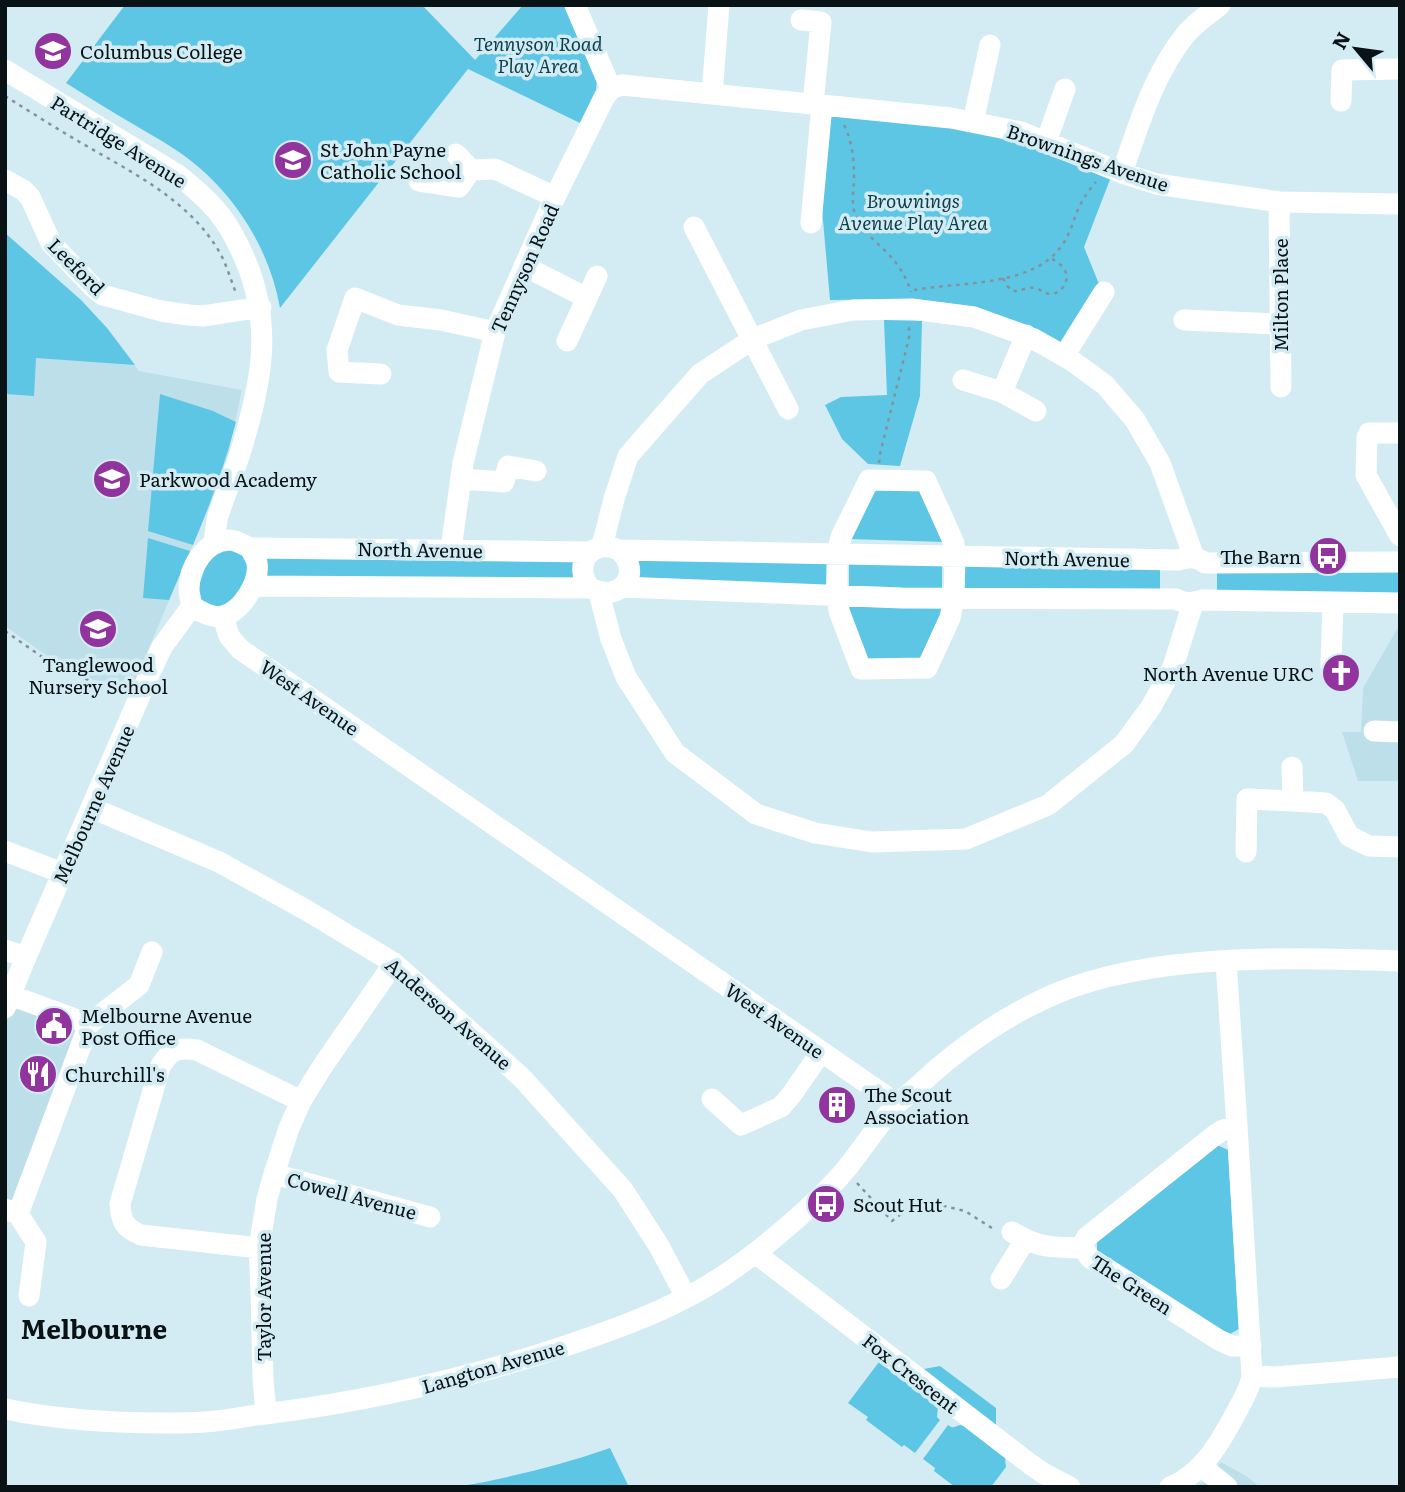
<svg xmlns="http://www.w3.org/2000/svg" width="1405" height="1492" viewBox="0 0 1405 1492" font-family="Literata,serif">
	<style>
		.built { fill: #bddfe9 }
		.green { fill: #5cc6e4 }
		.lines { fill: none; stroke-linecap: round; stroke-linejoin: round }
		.path { stroke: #82949a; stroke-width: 2.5; stroke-dasharray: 3.5 5; stroke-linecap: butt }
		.minor { stroke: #fff; stroke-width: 21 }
		.labels { text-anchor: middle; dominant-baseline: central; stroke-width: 7; stroke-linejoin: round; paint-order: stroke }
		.park-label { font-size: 19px; font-style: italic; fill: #0c3e4b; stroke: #d3ecf4 }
		.poi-label { font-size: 19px; fill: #091215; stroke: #d3ecf4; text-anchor: start }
		.street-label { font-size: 19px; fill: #091215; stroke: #d3ecf4 }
		.district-label { font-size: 26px; font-weight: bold; fill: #091215; stroke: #d3ecf4 }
	</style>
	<rect width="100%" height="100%" fill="#d3ecf4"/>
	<!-- built -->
	<path class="built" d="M5 233 81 300 107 328 139 371 242 390 229 451 209 507 128 697 47 656 5 626Z
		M1400 624V781H1358L1342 732H1361L1363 688Z
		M5 989 83 1018 24 1216 5 1214Z
		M1221 1462 1246 1476 1260 1487H1192L1206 1482Z"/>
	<!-- green -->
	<path class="green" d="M125 5H422L475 60 523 5H564L597 79 596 90 580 123 468 69 280 308C269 245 230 186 176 150 158 138 139 128 121 117 102 106 84 94 66 83Z
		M829 115 918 121 1019 141 1111 177 1084 247 1099 284 1062 343 977 307 907 299 830 300 822 209Z
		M5 233 81 300 107 328 135 365 36 358 34 396 5 394Z
		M884 320 922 321 920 396 900 466 868 464 842 439 825 405 841 397 887 395Z
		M160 394 213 411 236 422C225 464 210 505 193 545L148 531Z
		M870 489 924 491 944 542 848 539Z
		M148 538 190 551 169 600 143 598Z
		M227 548 238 550 251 566 236 601 216 611 201 602 197 591 205 568 214 554Z
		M265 553 577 557V582L264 578Z
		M635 557 827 562 826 587 635 582Z
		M849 563 942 564V589L849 588Z
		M964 563 1160 566V593L963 591Z
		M1217 569 1400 571V597L1217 595Z
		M846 606 943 608 918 663 869 662Z
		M1215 1144 1228 1150 1239 1329 1228 1335 1097 1253V1239Z
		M879 1362 938 1407 937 1417 940 1420 915 1453 904 1445 902 1447 866 1420 868 1417 848 1403Z
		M940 1366 996 1408V1425L924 1369Z
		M948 1425C953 1429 954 1427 960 1425L964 1426 1005 1458 1006 1467 991 1487H955L934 1471 935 1468 923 1459Z
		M610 1448 629 1487H456C508 1478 559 1466 610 1448Z"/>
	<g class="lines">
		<!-- path -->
		<path class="path" d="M5 96C29 111 54 127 78 141 129 171 185 197 217 248 226 262 230 278 236 293
			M844 125C852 141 854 159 854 177 854 190 851 202 855 214 862 233 881 245 893 259 901 269 908 281 911 292
			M1003 278C1014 302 1020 285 1036 288 1041 290 1045 294 1051 294 1063 293 1071 279 1064 269 1061 264 1055 261 1051 258
			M914 290C957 282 1031 287 1060 248 1068 238 1072 226 1076 214 1081 202 1087 192 1096 182
			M879 463 880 454 909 338V326
			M5 631 45 659 121 696
			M857 1183 892 1221 919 1200 965 1211 995 1230"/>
		<!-- minor -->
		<path class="minor" d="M575 5 611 89
			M801 20 821 22 813 104
			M5 70 178 175C192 186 206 198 217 211 229 225 237 241 244 257 272 321 263 376 244 440 237 466 226 491 218 516 216 525 215 534 214 543
			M712 94 719 5
			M1341 101 1342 70 1400 69
			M973 122 990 45
			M1046 142 1065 89
			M456 154 471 170
			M1122 173C1139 124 1153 75 1186 34 1195 23 1209 14 1220 5
			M5 180 23 190 30 197 51 243 93 287 103 295 161 311 189 315 203 316 261 307
			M419 181 459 187 471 170 495 169 555 197
			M1279 202 1281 387
			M811 223 822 105
			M694 227 788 409
			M524 266 587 298 597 276
			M1184 320 1280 324
			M567 341 587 298
			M1064 356 1104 292
			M381 374 339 372 337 350 355 298 398 315 441 320 495 332
			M963 380 1002 392 1026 335
			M1002 392 1036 411
			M1400 433H1369L1367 437 1366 475 1400 536
			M461 479 504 482 508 466 536 471
			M869 480 926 481 954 543 955 556 954 598 950 618 927 668 861 669 839 611 837 596V554L841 537Z
			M602 546 614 499 628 456 700 374 753 339 801 320 853 310 912 309 974 317 1032 338 1071 360 1105 385 1135 420 1160 463 1194 557
			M250 548C252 552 256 558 257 563 260 582 242 611 223 616 212 619 201 612 192 606 191 601 189 594 189 589 189 567 205 541 229 540 236 540 244 545 250 548L590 552
			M451 549 463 463 495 332 555 197 604 98 611 89 622 85 951 118 1021 132 1122 173 1156 184 1279 202 1400 204
			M254 586 590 588C621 604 644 573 619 550
			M622 587 902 598 1176 599C1185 604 1192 603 1202 600L1400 603
			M590 588C571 565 592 537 619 550L1178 560C1189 557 1196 556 1205 563L1400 562
			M599 593 611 639 626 677 675 753 756 814 815 833 872 842 966 839 1048 805 1124 744 1151 707 1173 667 1193 603
			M223 616 229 636 240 649 897 1104
			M1331 665 1333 603
			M1374 731 1400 732
			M1292 767 1293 801 1326 803 1335 810 1349 836 1369 846 1400 847
			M92 808 219 862 306 910 394 963 522 1078 623 1190 659 1246 686 1297
			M5 851 62 873
			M1246 852 1247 799 1293 801
			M5 950 26 957
			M5 1008 26 957 149 675 162 647 192 606
			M89 1024 139 985 152 952
			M712 1099 741 1125 781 1107 792 1094 821 1052
			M1237 1126 1223 1130 1215 1135 1087 1237 1084 1242 1083 1248 1090 1258 1219 1340 1232 1346H1251
			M274 1174 430 1217
			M5 1209 18 1214 89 1024 10 995
			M18 1214 36 1242 29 1296
			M1012 1232C1040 1249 1052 1247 1083 1248
			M259 1248 141 1235C125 1228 121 1222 120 1204L160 1067C170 1050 177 1047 197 1050L301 1101
			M755 1253 1030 1464 1043 1473 1070 1487
			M1001 1279 1025 1240
			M1252 1376 1275 1377 1400 1367
			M5 1409C58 1420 112 1423 166 1423 179 1423 192 1423 204 1422 225 1421 245 1416 265 1414 363 1402 457 1381 550 1351 611 1331 673 1310 726 1274 747 1260 767 1244 787 1227 808 1209 829 1190 847 1168 863 1148 877 1126 894 1107 901 1099 910 1094 917 1087 957 1049 1006 1015 1057 993 1157 952 1293 958 1400 961
			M266 1414 263 1379 261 1290 259 1248 267 1199 274 1174 289 1128 301 1101 322 1067 394 963
			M1201 1466 1227 1487
			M1170 1487C1203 1474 1221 1441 1237 1411 1243 1399 1250 1389 1252 1376L1237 1126 1226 961"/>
	</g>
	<!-- icons -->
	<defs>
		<symbol id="school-disc" viewBox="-11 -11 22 22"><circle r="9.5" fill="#91349e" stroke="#d3ecf4"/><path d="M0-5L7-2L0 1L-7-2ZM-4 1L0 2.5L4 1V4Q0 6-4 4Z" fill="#fff"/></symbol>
		<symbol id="bus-disc" viewBox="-11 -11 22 22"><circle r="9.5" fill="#91349e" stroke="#d3ecf4"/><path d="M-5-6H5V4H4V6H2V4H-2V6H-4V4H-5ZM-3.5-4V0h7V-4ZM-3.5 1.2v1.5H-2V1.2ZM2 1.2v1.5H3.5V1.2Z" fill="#fff"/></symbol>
		<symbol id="church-disc" viewBox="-11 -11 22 22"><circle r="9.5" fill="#91349e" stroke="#d3ecf4"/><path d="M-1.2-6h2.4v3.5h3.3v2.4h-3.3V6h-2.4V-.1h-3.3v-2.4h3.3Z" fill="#fff"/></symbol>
		<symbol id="civic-disc" viewBox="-11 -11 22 22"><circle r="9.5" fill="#91349e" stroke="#d3ecf4"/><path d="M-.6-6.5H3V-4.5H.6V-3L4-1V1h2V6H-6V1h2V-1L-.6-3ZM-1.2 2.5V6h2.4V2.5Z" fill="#fff"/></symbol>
		<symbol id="restaurant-disc" viewBox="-11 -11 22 22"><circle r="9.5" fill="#91349e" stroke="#d3ecf4"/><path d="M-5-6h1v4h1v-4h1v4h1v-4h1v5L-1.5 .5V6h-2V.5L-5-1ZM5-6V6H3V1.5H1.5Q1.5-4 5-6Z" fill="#fff"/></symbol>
		<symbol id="building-disc" viewBox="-11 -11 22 22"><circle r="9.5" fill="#91349e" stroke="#d3ecf4"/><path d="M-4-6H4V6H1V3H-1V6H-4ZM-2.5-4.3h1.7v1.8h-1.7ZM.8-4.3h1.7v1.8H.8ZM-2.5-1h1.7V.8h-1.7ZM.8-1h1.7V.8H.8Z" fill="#fff"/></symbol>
	</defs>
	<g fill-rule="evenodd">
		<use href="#school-disc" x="31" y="29" width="44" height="44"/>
		<use href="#school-disc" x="271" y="138" width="44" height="44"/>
		<use href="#school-disc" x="90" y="457" width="44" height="44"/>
		<use href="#bus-disc" x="1306" y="534" width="44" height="44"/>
		<use href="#school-disc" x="76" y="607" width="44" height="44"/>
		<use href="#church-disc" x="1319" y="651" width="44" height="44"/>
		<use href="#civic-disc" x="32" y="1004" width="44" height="44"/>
		<use href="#restaurant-disc" x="16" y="1052" width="44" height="44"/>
		<use href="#building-disc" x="815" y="1083" width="44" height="44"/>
		<use href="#bus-disc" x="804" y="1182" width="44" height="44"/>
	</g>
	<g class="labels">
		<!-- park labels -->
		<g class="park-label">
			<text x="538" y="43">Tennyson Road<tspan x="538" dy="22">Play Area</tspan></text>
			<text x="913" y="200">Brownings<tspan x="913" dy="22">Avenue Play Area</tspan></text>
		</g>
		<!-- poi labels -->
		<g class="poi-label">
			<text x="80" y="51">Columbus College</text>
			<text x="320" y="149">St John Payne<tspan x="320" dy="22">Catholic School</tspan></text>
			<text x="139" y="479">Parkwood Academy</text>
			<text x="1301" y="556" text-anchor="end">The Barn</text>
			<text x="98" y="664" text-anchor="middle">Tanglewood<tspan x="98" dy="22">Nursery School</tspan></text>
			<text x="1314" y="673" text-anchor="end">North Avenue URC</text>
			<text x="81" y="1015">Melbourne Avenue<tspan x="81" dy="22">Post Office</tspan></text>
			<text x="65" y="1074">Churchill's</text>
			<text x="864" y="1094">The Scout<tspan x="864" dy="22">Association</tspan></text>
			<text x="853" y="1204">Scout Hut</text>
		</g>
		<!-- street labels -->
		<g class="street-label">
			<text transform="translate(119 141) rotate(32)">Partridge Avenue</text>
			<text transform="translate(1088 157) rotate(19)">Brownings Avenue</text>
			<text transform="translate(77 266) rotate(45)">Leeford</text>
			<text transform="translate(524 268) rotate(-66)">Tennyson Road</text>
			<text transform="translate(1280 295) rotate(-90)">Milton Place</text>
			<text transform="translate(420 549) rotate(1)">North Avenue</text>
			<text transform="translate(1067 558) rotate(1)">North Avenue</text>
			<text transform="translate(310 697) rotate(35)">West Avenue</text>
			<text transform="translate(93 804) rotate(-66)">Melbourne Avenue</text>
			<text transform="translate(449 1013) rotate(41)">Anderson Avenue</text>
			<text transform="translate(775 1020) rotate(35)">West Avenue</text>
			<text transform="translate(352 1195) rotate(15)">Cowell Avenue</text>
			<text transform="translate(1132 1284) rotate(33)">The Green</text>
			<text transform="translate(263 1297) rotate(-90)">Taylor Avenue</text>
			<text transform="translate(493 1366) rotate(-16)">Langton Avenue</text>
			<text transform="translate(911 1373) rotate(38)">Fox Crescent</text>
		</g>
		<!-- district labels -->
		<g class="district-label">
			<text x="94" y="1327">Melbourne</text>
		</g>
	</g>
	<!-- border -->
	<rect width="1405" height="1492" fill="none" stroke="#091215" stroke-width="14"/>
	<!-- north arrow -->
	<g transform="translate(1356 49) rotate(299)" stroke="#d3ecf4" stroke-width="5" paint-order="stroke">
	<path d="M0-5L12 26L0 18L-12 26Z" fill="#091215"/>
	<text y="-10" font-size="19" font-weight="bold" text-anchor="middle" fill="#091215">N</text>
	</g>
</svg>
